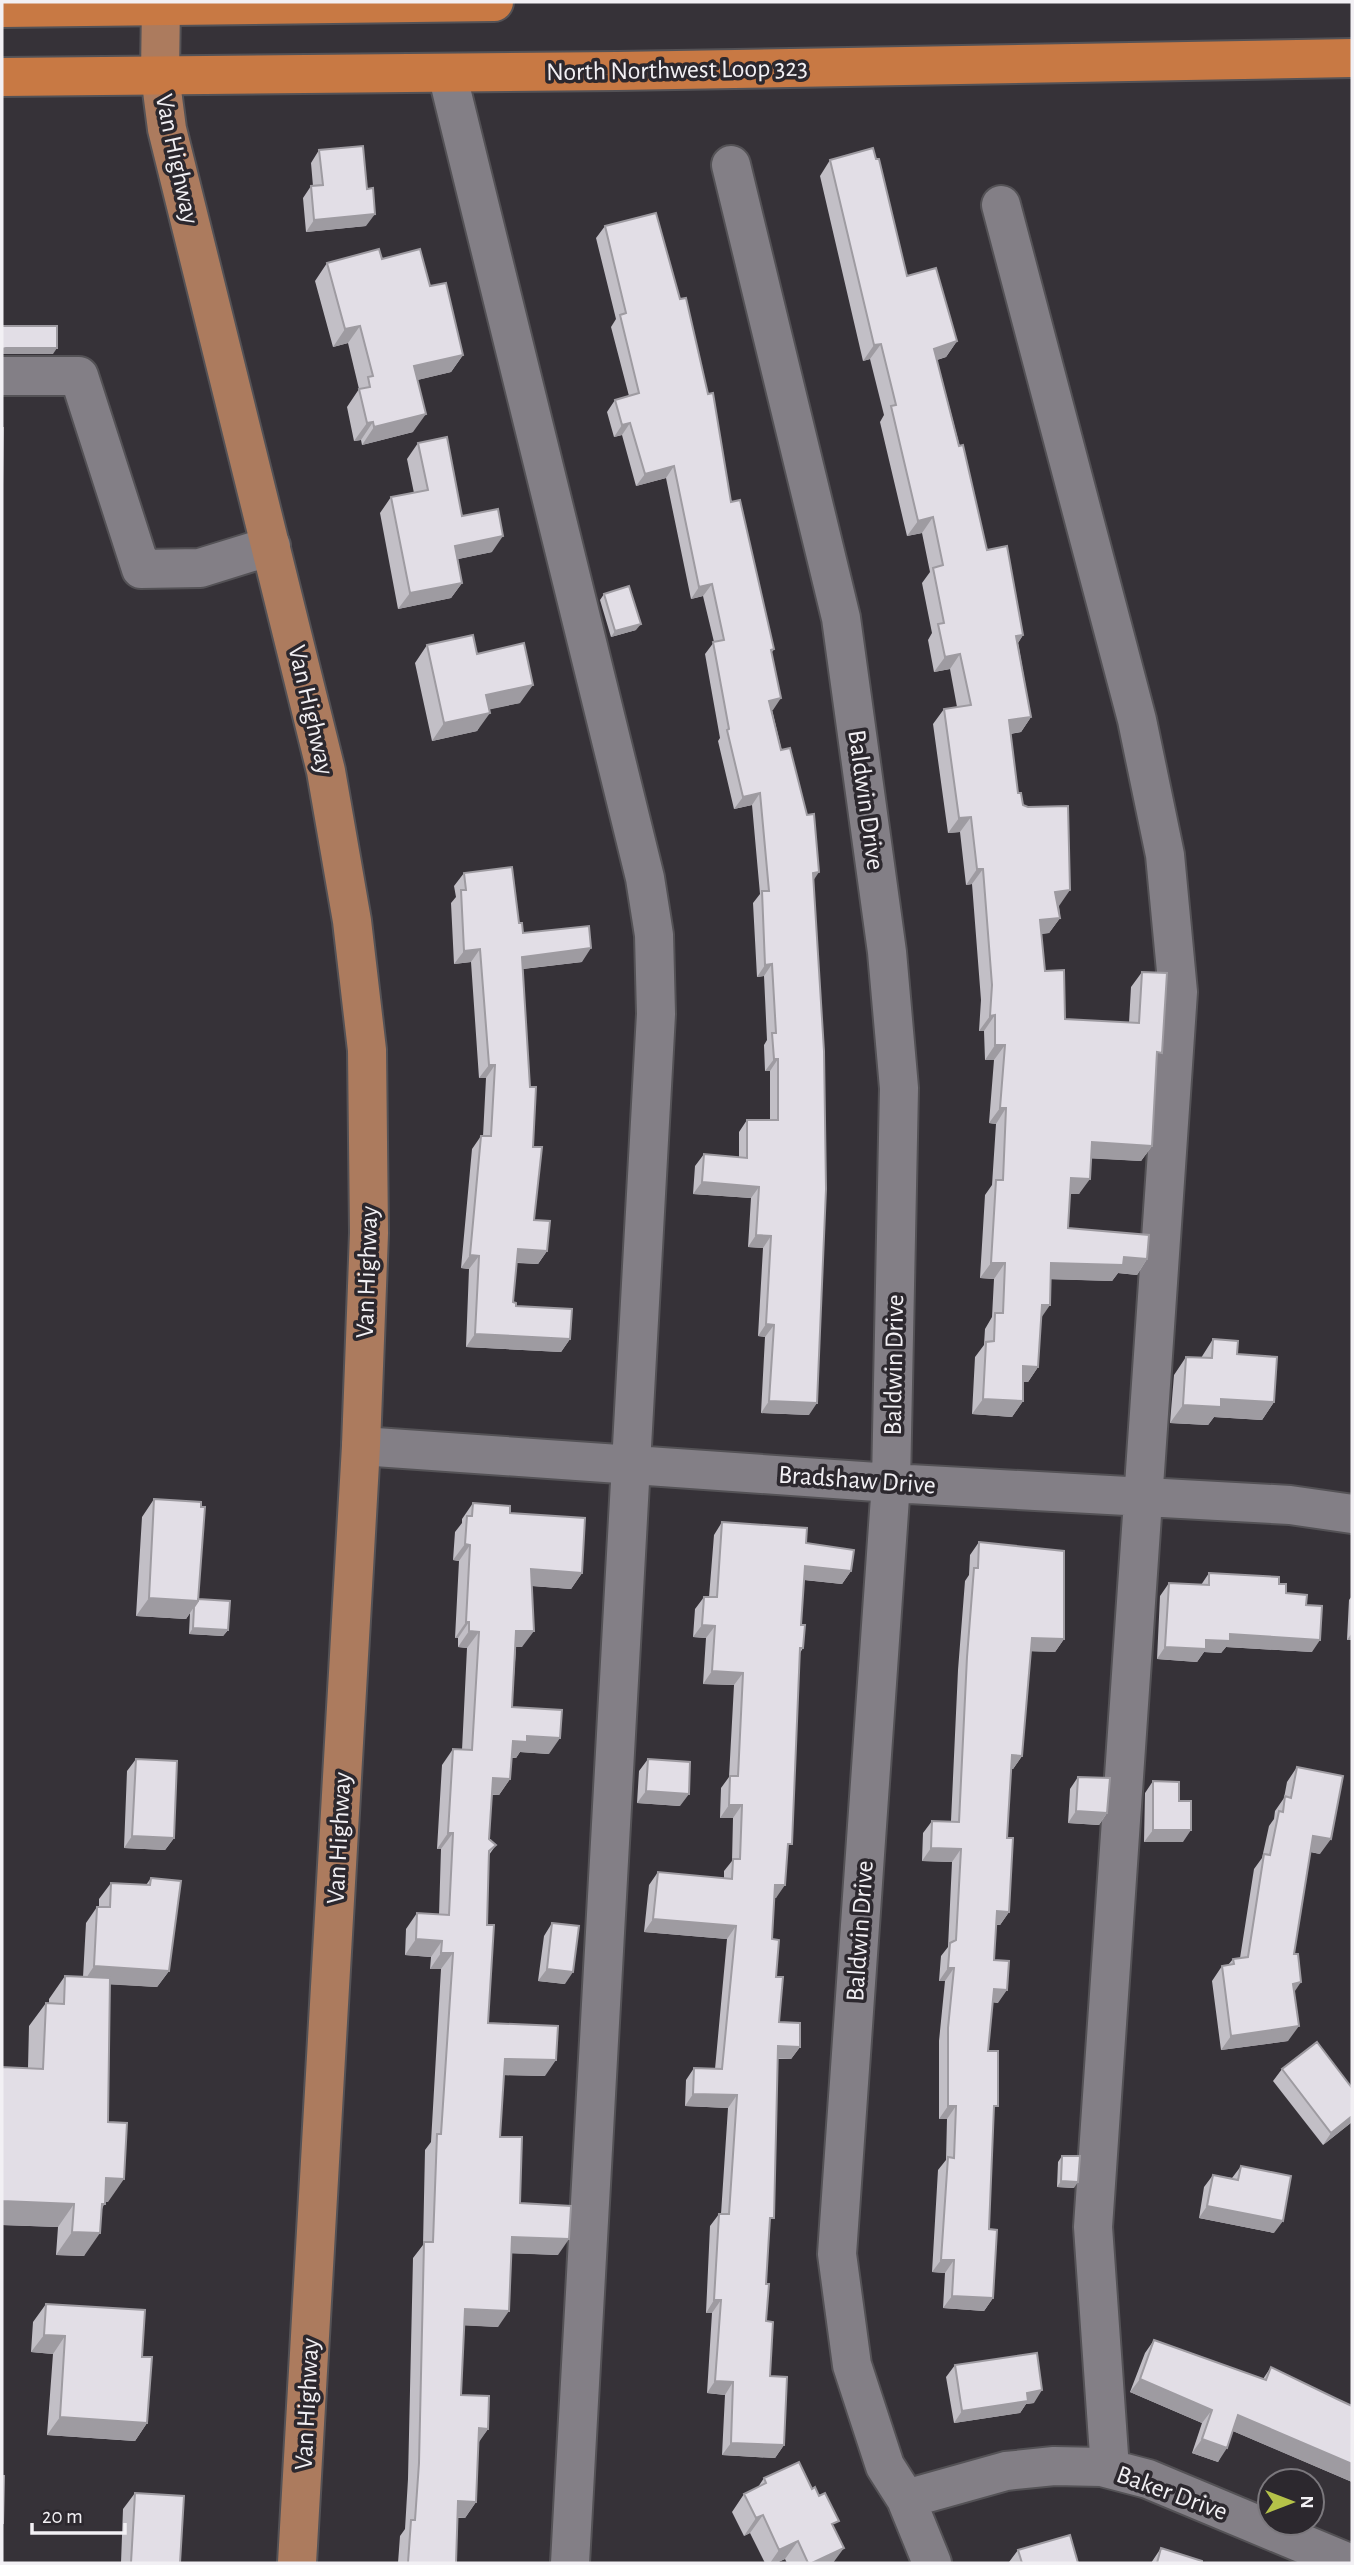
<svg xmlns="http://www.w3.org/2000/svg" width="1354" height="2565" viewBox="0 0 1354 2565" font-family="'Alegreya Sans',sans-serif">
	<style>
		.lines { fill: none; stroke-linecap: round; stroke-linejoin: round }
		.minor-casing { stroke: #545256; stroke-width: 42 }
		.major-casing { stroke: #545256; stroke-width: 42 }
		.highway-casing { stroke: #545256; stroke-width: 42 }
		.minor { stroke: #837f86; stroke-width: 38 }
		.major { stroke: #ac7b5e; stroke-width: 38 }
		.highway { stroke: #c87944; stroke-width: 38 }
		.wall { fill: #c2bfc6 }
		.shaded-wall { fill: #9e9ba1 }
		.building { fill: #e2dee6; stroke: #9e9ba1; stroke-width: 2 }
		.labels { text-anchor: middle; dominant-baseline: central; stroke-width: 7; stroke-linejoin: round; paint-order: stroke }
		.street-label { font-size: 26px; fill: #f2f0f4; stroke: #2c282e }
	</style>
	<rect width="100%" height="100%" fill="#363238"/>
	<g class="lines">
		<defs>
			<path id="minor" d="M447 73 645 878 654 935 656 1014 570 2563
				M731 165 841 618 887 952 899 1088 891 1483 837 2254 852 2365 885 2466 906 2499 932 2563
				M1001 205 1137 720 1165 855 1178 992 1093 2227 1110 2469
				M2 376H79L141 569 200 568 271 546
				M361 1446 891 1483 1290 1505 1352 1514
				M906 2499 1006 2471 1054 2466 1102 2467 1148 2479 1349 2563"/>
			<path id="major" d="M161 2 160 75 167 129 326 771 352 921 367 1050 369 1233 361 1446 297 2563"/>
			<path id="highway" d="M2 8 494 2
				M2 77 617 71 1352 58"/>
		</defs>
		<!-- minor casing -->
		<use href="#minor" class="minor-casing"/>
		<!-- major casing -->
		<use href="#major" class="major-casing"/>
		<!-- highway casing -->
		<use href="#highway" class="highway-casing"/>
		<!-- minor -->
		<use href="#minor" class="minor"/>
		<!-- major -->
		<use href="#major" class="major"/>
		<!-- highway -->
		<use href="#highway" class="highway"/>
	</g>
	<!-- wall -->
	<path class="wall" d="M319 150 366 226 306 232 303 198 311 186H313L311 163Z
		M830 160 907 276 957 341 946 357 937 360 987 550 1023 635 1018 643 1031 717 1021 732 1011 734 1018 793 1059 906 1060 918 1049 933 1041 934 1045 971 1065 1019 1129 1023 1131 987 1142 972 1157 1060 1152 1146 1141 1161 1091 1158 1079 1194H1070L1068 1228 1147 1259 1137 1275 1118 1273 1112 1281 1051 1279 1041 1318 1038 1367 1028 1382H1023V1401L1012 1417 972 1414 975 1357 984 1345 985 1329 992 1317 994 1279 980 1278 985 1195 992 1185 996 1124 989 1123 994 1060H985L984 1031H979L981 1000 972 884 966 885 960 832 948 833 933 724 944 709 957 707 950 669 934 672 928 640 932 633 922 583 930 572 922 533 907 536 880 422 884 415 870 359 863 361 820 176Z
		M605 226 731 502 774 649 772 652 773 710H772L813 881 809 1415 761 1413 765 1337 758 1336 763 1248 748 1247 751 1198 693 1194 695 1166 704 1154 739 1157V1132L747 1120H770V1071H765L764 1045 767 1040 764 976 757 977 753 903 760 894 752 805 734 809 718 741 720 738 705 654 714 642 703 596 691 599 666 478 636 486 622 435 614 437 607 412 615 400 629 396 611 327 616 319 596 238Z
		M382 259 430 286 463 355 451 372 417 380 413 432 362 445 361 440 354 441 347 407 359 389 348 343 333 347 315 281 327 263Z
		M418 443 462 516 492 552 458 559 462 583 451 598 398 609 380 513 391 497 414 493 407 459Z
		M604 594 636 630 611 637 600 600Z
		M427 645 477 654 520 703 489 709 477 731 432 741 415 663Z
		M464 873 519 923 523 933 582 962 523 969 533 1147 534 1220 547 1251 538 1264 517 1263 513 1302 516 1306 570 1339 561 1352 466 1347 469 1269 461 1268 472 1149 481 1136H483L486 1078H479L471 962 454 964 451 903 456 897 454 886Z
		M1213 1339 1237 1354 1274 1402 1262 1420 1214 1417 1208 1425 1170 1423 1174 1375 1186 1357 1201 1358Z
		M154 1499 198 1599 228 1630 223 1636 189 1634 190 1613 186 1619 136 1616 142 1517Z
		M473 1503 510 1513 582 1573 571 1589 532 1586 522 1647H516L512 1707 549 1754 520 1752 516 1758H512L510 1779 499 1795H492L489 1839 496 1845 489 1855 487 1925 488 2023 545 2076 504 2075 500 2137 520 2203 558 2255 511 2253 498 2327 464 2325 461 2395 488 2429 478 2442 476 2502 465 2518H458L456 2563H398L400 2536 405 2529 408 2479 413 2258 423 2245 425 2150 431 2142 441 1969H430L431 1957 405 1955 406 1929 417 1913 439 1915 441 1849H437L442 1765 453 1749 462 1750 467 1648 458 1647V1638H455L459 1561 453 1560 455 1532 462 1523V1519Z
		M722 1522 806 1543 851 1571 842 1584 804 1580 801 1625 803 1648 800 1653 787 1851 776 1898H774L772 1939 776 1977 779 2022 800 2047 791 2059H777L766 2284V2321L770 2376 784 2445 775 2458 722 2455 725 2395 707 2393 712 2313H706L710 2226 719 2214H721L728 2108 685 2106 686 2080 694 2068 715 2069 727 1939 644 1932 649 1885 658 1872 724 1879V1871L732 1861 733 1818H720L721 1788 729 1777 734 1685 703 1684 706 1638 693 1637 695 1609 704 1597H709L714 1535Z
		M979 1542 1064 1639 1055 1652 1030 1651 1022 1756 1013 1769H1011L1007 1838 1009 1912 1000 1925H996L994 1960 998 2003 992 2002 988 2051 994 2111 989 2229 993 2298 984 2311 943 2308 945 2273 932 2272 938 2170 946 2160 947 2119H939V2041L945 1981H939L941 1956 948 1947 952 1862 922 1861 923 1833 932 1821H951L958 1670 965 1581 969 1575 970 1555Z
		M1209 1573 1279 1584 1286 1593 1306 1605 1312 1652 1226 1647 1221 1653 1204 1652 1197 1662 1157 1659 1160 1596 1169 1583 1201 1585Z
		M1352 1596V1640H1347L1349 1600Z
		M136 1759 174 1838 165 1850 124 1848 127 1771Z
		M648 1759 680 1806 637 1803 639 1771Z
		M1297 1767 1320 1854 1310 1852 1294 1954V1993L1288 2041 1221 2050 1212 1981 1222 1966 1228 1965 1233 1959 1240 1958 1254 1869 1262 1858 1269 1826 1274 1819 1275 1811 1284 1798 1287 1782Z
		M1078 1777 1107 1813 1099 1825 1068 1823 1070 1789Z
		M1153 1781 1179 1801 1183 1842H1144L1145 1793Z
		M151 1878 169 1971 157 1987 110 1984 108 2122V2202H105L102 2209 84 2256 56 2255 58 2227 2 2225V2067L28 2068 29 2026 46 2003H49V1999L65 1976 83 1977 86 1923 97 1907H99V1899L111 1883 146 1885Z
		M552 1923 565 1984 538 1981 544 1936Z
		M1282 2069 1352 2122 1323 2145 1273 2081Z
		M1062 2156 1074 2188 1057 2187 1058 2162Z
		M1241 2166 1274 2233 1199 2218 1204 2187 1213 2175 1232 2178Z
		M46 2304 142 2357 147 2423 135 2441 47 2435 53 2354 31 2352 33 2322Z
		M1154 2340 1263 2379 1271 2367 1337 2399 1352 2406V2482L1233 2431 1218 2462 1192 2453 1202 2423 1130 2392 1145 2353Z
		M955 2365 1034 2403 1026 2404 1020 2413 954 2423 946 2377Z
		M764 2478 812 2489 834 2528 833 2563H787L785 2559 776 2563H765L750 2533 744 2536 732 2512 744 2494 758 2487Z
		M135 2493 180 2563H121L123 2509Z
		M1161 2548 1202 2563H1151Z
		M1018 2550 1078 2563H1010L1009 2562Z"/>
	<!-- shaded-wall -->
	<path class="shaded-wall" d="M375 214 366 226 306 232 314 220Z
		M360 326 348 343 333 347 345 329Z
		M957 341 946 357 924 364 934 349Z
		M881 344 870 359 863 361 874 345Z
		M6 348H57L53 354H2V349Z
		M463 355 451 372 401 384 414 366Z
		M426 414 413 432 362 445 374 427Z
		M373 422 361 440 354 441 367 423Z
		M630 423 622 435 614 437 622 425Z
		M674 466 666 478 636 486 645 474Z
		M933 517 922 533 907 536 918 521Z
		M503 536 492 552 444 562 455 546Z
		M462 583 451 598 398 609 410 593Z
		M712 584 703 596 691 599 699 587Z
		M641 624 636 630 611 637 615 631Z
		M1023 635 1013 650 1016 636Z
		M960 654 950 669 934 672 945 657Z
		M533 685 520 703 473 713 486 695Z
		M781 698 773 710 761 713 769 701Z
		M490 713 477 731 432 741 444 723Z
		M1031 717 1021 732 998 735 1009 720Z
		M760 793 752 805 734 809 743 797Z
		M971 817 960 832 948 833 959 818Z
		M977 869H983L972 884 966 885Z
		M819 872 811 884 813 873Z
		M1070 890 1059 906 1044 907 1055 892Z
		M1060 918 1049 933 1029 935 1040 920Z
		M591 948 582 962 513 970 522 957Z
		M480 949 471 962 454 964 464 951Z
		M772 964 764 976 757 977 765 965Z
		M995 1015 984 1031H979L990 1016Z
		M995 1045H1005L994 1060H985Z
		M774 1059H778L770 1071H765Z
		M489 1065H495L486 1078H479Z
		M1000 1108H1006L996 1124 989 1123Z
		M1092 1142 1152 1146 1141 1161 1081 1158Z
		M1071 1178 1090 1179 1079 1194H1060Z
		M702 1182 759 1187 751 1198 693 1194Z
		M756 1235 771 1236 763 1248 748 1247Z
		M518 1249 547 1251 538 1264 509 1262Z
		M470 1255 479 1256 469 1269 461 1268Z
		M1124 1257 1147 1259 1137 1275 1118 1273 1112 1281 1041 1279 1051 1263Z
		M991 1263H1005L994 1279 980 1278Z
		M1042 1305H1050L1039 1321Z
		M766 1324 774 1325 765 1337 758 1336Z
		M475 1334 570 1339 561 1352 466 1347Z
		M1023 1366 1038 1367 1028 1382H1013Z
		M983 1399 1023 1401 1012 1417 972 1414Z
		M1221 1399 1274 1402 1262 1420 1214 1417 1208 1425 1170 1423 1183 1405Z
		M769 1401 817 1403 809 1415 761 1413Z
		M465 1544 470 1545 459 1561 453 1560Z
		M805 1566 851 1571 842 1584 796 1579Z
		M531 1569 582 1573 571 1589 520 1585Z
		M149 1598 198 1601 186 1619 136 1616Z
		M466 1622H469L458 1638H455Z
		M702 1625 715 1626 706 1638 693 1637Z
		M193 1628 228 1630 223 1636 189 1634Z
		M469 1631 479 1632 467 1648 458 1647Z
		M516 1631H534L522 1647H505Z
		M1352 1633V1640H1347Z
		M1230 1634 1320 1640 1312 1652 1226 1647 1221 1653 1204 1652 1197 1662 1157 1659 1165 1647Z
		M1032 1638 1064 1639 1055 1652 1022 1651Z
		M712 1671 743 1673 734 1685 703 1684Z
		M527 1736 560 1738 549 1754 520 1752 516 1758 502 1757 513 1741Z
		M1012 1755 1022 1756 1013 1769 1003 1768Z
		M493 1778 510 1779 499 1795 481 1794Z
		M646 1791 689 1794 680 1806 637 1803Z
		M729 1805H742L733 1818H720Z
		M1076 1811 1107 1813 1099 1825 1068 1823Z
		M1153 1830H1191L1183 1842H1144Z
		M448 1833H453L441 1849H437Z
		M132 1836 174 1838 165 1850 124 1848Z
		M1313 1836 1331 1839 1320 1854 1303 1850Z
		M931 1848 961 1849 952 1862 922 1861Z
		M775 1885H785L776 1898 766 1897Z
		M997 1911 1009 1912 1000 1925 988 1924Z
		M653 1919 736 1926 727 1939 644 1932Z
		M416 1939 442 1941 431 1957 405 1955Z
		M441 1953H453L441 1969H430Z
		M94 1966 169 1971 157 1987 83 1983Z
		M948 1968H954L945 1981H939Z
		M547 1969 573 1972 565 1984 538 1981Z
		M1301 1982 1291 1997 1293 1984Z
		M994 1989 1007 1990 998 2003 985 2001Z
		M1299 2026 1288 2041 1221 2050 1231 2036Z
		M778 2046 800 2047 791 2059 769 2058Z
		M505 2059 556 2060 545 2076 494 2075Z
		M693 2094 737 2095 728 2108 685 2106Z
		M948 2106H956L947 2119H939Z
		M1352 2116V2122L1323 2145 1331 2133Z
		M106 2178 124 2179 108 2202 90 2201Z
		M1061 2181 1078 2182 1074 2188 1057 2187Z
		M2 2201 74 2204 58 2227 2 2225Z
		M1207 2206 1283 2221 1274 2233 1199 2218Z
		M72 2232 100 2233 84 2256 56 2255Z
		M512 2237 569 2239 558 2255 500 2253Z
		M941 2260H954L945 2273 932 2272Z
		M952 2296 993 2298 984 2311 943 2308Z
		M714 2300H721L712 2313H706Z
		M465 2309 509 2311 498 2327 454 2325Z
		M44 2335 65 2336 53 2354 31 2352Z
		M1140 2379 1212 2410 1202 2423 1130 2392Z
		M715 2381 733 2382 725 2395 707 2393Z
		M1042 2390 1034 2403 1026 2404 1020 2413 954 2423 962 2411 1027 2393Z
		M1238 2415 1352 2464V2482L1228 2429Z
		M60 2417 147 2423 135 2441 47 2435Z
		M479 2428 488 2429 477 2445Z
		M1202 2439 1227 2448 1218 2462 1192 2453Z
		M731 2443 784 2445 775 2458 722 2455Z
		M458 2501 476 2502 465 2518 447 2517Z
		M763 2515 750 2533 744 2536 756 2518Z
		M798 2541 785 2559 776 2563H770L779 2550Z
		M844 2548 833 2563H812Z"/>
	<!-- building -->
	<path class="building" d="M363 146 367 189 373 188 375 214 314 220 311 186 323 185 319 150Z
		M873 148 876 159H879L907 276 936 268 957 341 934 349 959 446 963 445 987 550 1007 546 1023 635 1016 636 1031 717 1009 720 1018 793H1021L1023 805 1028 807 1068 806 1070 890 1055 892 1060 918 1040 920 1045 971 1064 970 1065 1019 1139 1023 1142 972 1167 973 1162 1053 1157 1052 1152 1146 1092 1142 1090 1179 1071 1178 1068 1228 1149 1235 1147 1259 1124 1257 1123 1265 1051 1263 1050 1305H1042L1038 1367 1023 1366V1401L983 1399 986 1342 994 1341 995 1313H1003L1005 1263H991L996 1180H1003L1006 1108H1000L1005 1045H995V1015L990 1016 992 985 983 869H977L971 817 959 818 944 709 971 705 960 654 945 657 938 624 944 623 933 568 943 565 933 517 918 521 891 406 896 405 881 344 874 345 830 160Z
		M656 213 680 299 686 298 708 394 713 393 731 502 740 500 774 649 771 650 781 698 769 701 781 750 790 748 807 815 814 814 819 872 813 873 824 1051 826 1189 817 1403 769 1401 774 1325 766 1324 771 1236 756 1235 759 1187 702 1182 704 1154 747 1158V1120H778V1059H774L772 1033H776L772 964 765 965 762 891H769L760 793 743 797 727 730 729 729 713 642 724 640 712 584 699 587 674 466 645 474 630 423 622 425 615 400 639 393 620 315 626 313 605 226Z
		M379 249 382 259 420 249 430 286 446 283 463 355 414 366 426 414 374 427 373 422 367 423 359 389 370 387 368 377 373 376 360 326 345 329 327 263Z
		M2 326H57V348H6L2 349Z
		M2 428H3L2 486Z
		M447 437 462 516 498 509 503 536 455 546 462 583 410 593 391 497 428 490 418 443Z
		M629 586 641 624 615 631 604 594Z
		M473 635 477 654 524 643 533 685 486 695 490 713 444 723 427 645Z
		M512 867 519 923H522L523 933 589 926 591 948 522 957 530 1087H536L533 1147H542L534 1220 550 1221 547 1251 518 1249 513 1302 516 1303V1306L572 1309 570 1339 475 1334 479 1256 470 1255 481 1136H491L495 1065H489L480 949 464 951 461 890H466L464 873Z
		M1213 1339 1238 1341 1237 1354 1277 1357 1274 1402 1221 1399V1407L1183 1405 1186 1357 1212 1358Z
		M154 1499 201 1502V1507H205L198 1601 149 1598Z
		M473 1503 510 1506V1513L585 1518 582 1573 531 1569 534 1631H516L512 1707 562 1710 560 1738 527 1736V1742L513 1741 510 1779 493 1778 489 1839 496 1845 489 1851 487 1925H494L488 2023 558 2026 556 2060 505 2059 500 2137H522L520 2203 571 2206 569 2239 512 2237 509 2311 465 2309 461 2395 489 2396 488 2429 479 2428 476 2502 458 2501 456 2563H408L411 2520H415L419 2463 424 2242H433L437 2134H441L453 1953H441L442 1941 416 1939 417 1913 449 1915 453 1833H448L453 1749 472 1750 479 1632 469 1631V1622H466L470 1545 465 1544 467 1516H472Z
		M722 1522 807 1528 806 1543 854 1550 851 1571 805 1566 801 1625H805L803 1648H800L792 1844H788L785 1885H775L772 1939 779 1940 776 1977H783L779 2022 800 2023V2047L778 2046 774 2218H770L766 2284H769L766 2321 773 2322 770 2376 787 2377 784 2445 731 2443 733 2382 715 2381 721 2300H714L719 2214H729L737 2095 693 2094 694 2068 722 2069 736 1926 653 1919 658 1872 732 1879 733 1859H740L742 1805H729L730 1776H738L743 1673 712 1671 715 1626 702 1625 704 1597H717Z
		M979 1542 1064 1551V1639L1032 1638 1022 1756 1012 1755 1007 1838H1013L1009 1912 997 1911 994 1960 1009 1961 1007 1990 994 1989 988 2051H998V2106H994L989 2229 997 2230 993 2298 952 2296 954 2260H941L948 2157 954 2158 956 2106H948V2028L954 1968H948L950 1943 956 1940 961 1849 931 1848 932 1821 959 1822 967 1657 974 1568H978Z
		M1209 1573 1279 1577V1584H1286V1593L1307 1595 1306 1605 1322 1606 1320 1640 1230 1634V1641L1206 1640V1649L1165 1647 1169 1583 1209 1585Z
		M198 1599 230 1601 228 1630 193 1628 194 1607 198 1601Z
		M136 1759 177 1761 174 1838 132 1836Z
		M648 1759 690 1762 689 1794 646 1791Z
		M1297 1767 1343 1776 1331 1839 1313 1836 1294 1954H1298L1301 1982 1293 1984 1299 2026 1231 2036 1222 1966 1234 1964 1233 1959 1248 1957 1264 1854 1270 1855 1279 1811 1283 1812 1285 1796 1291 1798Z
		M1078 1777 1110 1778 1107 1813 1076 1811Z
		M1153 1781 1179 1782V1801H1191V1830H1153Z
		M151 1878 181 1881 169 1971 94 1966 97 1907H110L111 1883 150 1885Z
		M552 1923 579 1926 573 1972 547 1969Z
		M65 1976 110 1978 108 2122 127 2123 124 2179 106 2178 105 2204H102L100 2233 72 2232 74 2204 2 2201V2067L43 2069 46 2003 64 2004Z
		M1317 2042 1352 2088V2116L1331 2133 1282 2069Z
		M1062 2156H1080L1078 2182 1061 2181Z
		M1241 2166 1291 2176 1283 2221 1207 2206 1213 2175 1238 2180Z
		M46 2304 145 2310 142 2357H152L147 2423 60 2417 65 2336 44 2335Z
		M1154 2340 1266 2380 1271 2367 1337 2399 1352 2406V2464L1238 2415 1227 2448 1202 2439 1212 2410 1140 2379Z
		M1037 2353 1042 2390 1027 2393 1028 2401 962 2411 955 2365Z
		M799 2462 812 2489 815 2487 819 2496 825 2493 839 2521 832 2524 844 2548 812 2563H808L798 2541 779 2550 763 2515 756 2518 744 2494 766 2483 764 2478Z
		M2 2476H4L3 2523H2Z
		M135 2493 184 2496 180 2563H131Z
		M1070 2535 1078 2563H1022L1018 2550Z
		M1161 2548 1202 2561V2563H1157Z"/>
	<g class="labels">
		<!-- street labels -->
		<g class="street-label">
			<text transform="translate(677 70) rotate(-1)">North Northwest Loop 323</text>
			<text transform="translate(177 159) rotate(78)">Van Highway</text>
			<text transform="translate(311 710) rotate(77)">Van Highway</text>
			<text transform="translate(866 800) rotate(82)">Baldwin Drive</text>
			<text transform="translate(367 1272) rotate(-88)">Van Highway</text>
			<text transform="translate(894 1365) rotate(-89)">Baldwin Drive</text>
			<text transform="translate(857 1480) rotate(4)">Bradshaw Drive</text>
			<text transform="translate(339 1838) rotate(-87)">Van Highway</text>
			<text transform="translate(860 1931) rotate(-86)">Baldwin Drive</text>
			<text transform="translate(307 2404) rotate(-87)">Van Highway</text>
			<text transform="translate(1172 2493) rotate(20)">Baker Drive</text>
		</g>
	</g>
	<!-- border -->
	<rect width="1354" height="2565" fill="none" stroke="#f2f0f4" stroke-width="7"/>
	<!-- north arrow -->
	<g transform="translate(1291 2502) rotate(90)"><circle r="33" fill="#2c282e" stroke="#7b787d" stroke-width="2"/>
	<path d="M0-5L12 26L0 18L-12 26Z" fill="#b5c249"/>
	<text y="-10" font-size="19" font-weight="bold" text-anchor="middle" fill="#f2f0f4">N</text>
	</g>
	<!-- scale -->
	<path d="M32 2523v10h93v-10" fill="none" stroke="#f2f0f4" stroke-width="3.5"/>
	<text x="42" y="2523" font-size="21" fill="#f2f0f4" stroke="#2c282e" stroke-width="5" paint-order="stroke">20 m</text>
</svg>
